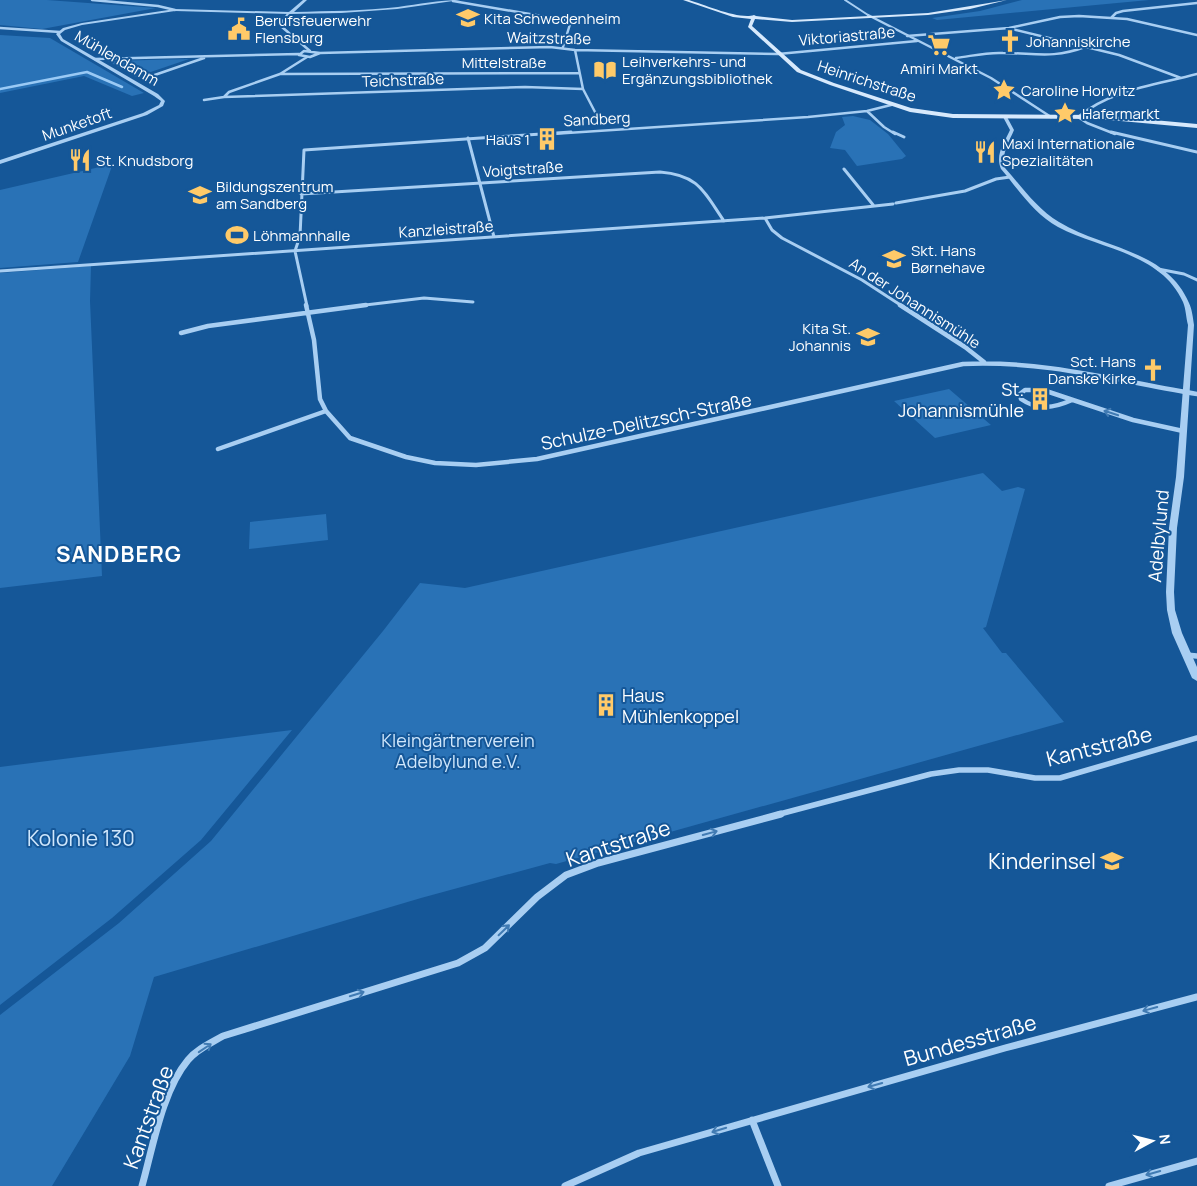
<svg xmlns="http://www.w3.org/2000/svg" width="1197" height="1186" viewBox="0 0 1197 1186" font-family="Manrope,sans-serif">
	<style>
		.green { fill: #2972b6 }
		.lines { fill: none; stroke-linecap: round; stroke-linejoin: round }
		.stream { stroke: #9acaf5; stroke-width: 2.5 }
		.pedestrian { stroke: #a8cef2; stroke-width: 2 }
		.minor-far4 { stroke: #a8cef2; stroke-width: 2.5 }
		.minor-far3 { stroke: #a8cef2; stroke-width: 3 }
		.minor-far2 { stroke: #a8cef2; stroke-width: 4.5 }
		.minor-far1 { stroke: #a8cef2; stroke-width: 5.5 }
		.minor { stroke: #a8cef2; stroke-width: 7 }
		.tertiary { fill: #a8cef2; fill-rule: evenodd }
		.secondary { fill: #d7e9fc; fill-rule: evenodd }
		.oneway { stroke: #417bb3 }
		.labels { text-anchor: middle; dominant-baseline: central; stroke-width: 4; stroke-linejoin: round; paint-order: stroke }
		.far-poi-label { font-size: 15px; fill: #fff; stroke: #155798; text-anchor: start }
		.far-street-label { font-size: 15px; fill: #fff; stroke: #155798 }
		.poi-label { font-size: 18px; fill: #fff; stroke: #155798; text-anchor: end }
		.street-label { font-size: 18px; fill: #fff; stroke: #155798 }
		.park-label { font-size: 18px; fill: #d0e7fc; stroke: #155798 }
		.near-street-label { font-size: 21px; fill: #fff; stroke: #155798 }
		.near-park-label { font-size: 21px; fill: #d0e7fc; stroke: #155798 }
		.near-poi-label { font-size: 21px; fill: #fff; stroke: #155798; text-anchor: end }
		.district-label { font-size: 22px; font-weight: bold; letter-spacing: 1px; fill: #fff; stroke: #155798 }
	</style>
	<rect width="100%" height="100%" fill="#155798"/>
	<!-- green -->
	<path class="green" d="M0 0H47L156 8 42 29 0 25Z
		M1022 0H1149L937 20 932 18 980 11Z
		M0 35 50 38 144 93 132 96 84 76 0 93Z
		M189 59 136 77 108 61Z
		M853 116 870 120 888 134 906 156 902 159 857 166 845 150 830 148 836 132 845 125 842 117Z
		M104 166H112L78 262 0 268V190Z
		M91 266 90 301 102 576 0 588V273Z
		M949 389 991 425 935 438 894 401Z
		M983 473 1002 491 1018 487 1025 489 986 627 983 628 1002 653H1006L1064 722 556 864 550 863 421 898 154 977 130 1056 52 1186H0V1015L119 923 211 841 383 631 420 583 465 588Z
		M326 514 328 540 249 549 250 522Z
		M292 730 201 840 112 918 0 1005V767Z"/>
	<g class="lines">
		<!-- stream -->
		<path class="stream" d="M0 89 87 72 122 87"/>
		<!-- pedestrian -->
		<path class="pedestrian" d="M845 0 868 15"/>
		<!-- minor-far4 -->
		<path class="minor-far4" d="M92 0 158 6 175 10
			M453 1 571 21 563 47
			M289 13 282 22V27L310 51
			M868 15 991 78 1051 117
			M1112 17 1116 13 1123 11 1197 3
			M0 28 60 32
			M1012 29 1119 55 1181 78
			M907 36 1009 28 1060 17 1079 16 1127 19 1197 35
			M575 50 583 89 595 112
			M304 51 320 53 310 57 299 55Z
			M320 53 550 47 575 50 778 54 917 41
			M956 58C972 56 987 52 1003 53 1035 53 1053 59 1085 47
			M95 59 299 54
			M280 74 579 73
			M143 79 204 58
			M224 97 229 92 280 74 307 57
			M204 100 224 97 525 87 583 89
			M867 111 884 127 895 134
			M552 134 808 117 867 111 891 105
			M1115 134 1087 123 1078 117C1112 89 1156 85 1197 74"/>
		<!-- minor-far3 -->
		<path class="minor-far3" d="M893 132 904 137
			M1111 132 1197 152
			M468 138 494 237
			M844 169 874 206
			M301 194 660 172C699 175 704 192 724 221
			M896 203 965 191 996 179 1010 177
			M765 218 772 230 782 238 862 280 902 306
			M1158 269 1184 274 1197 280
			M0 271 765 218 893 204
			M307 306 295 251 300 236 304 150 571 132
			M357 306 424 298 473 302"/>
		<!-- minor-far2 -->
		<path class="minor-far2" d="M306 305 314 340 320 399 326 411 350 438 406 457 435 463 476 465 537 459 963 364C1043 360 1119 381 1197 394
			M900 305 965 347 984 362
			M181 333 208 326 366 305
			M1072 400C1054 408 1038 411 1021 399L1020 394 1025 390H1043L1133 420 1183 431
			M218 449 326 411"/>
		<!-- minor-far1 -->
		<path class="minor-far1" d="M1186 655 1197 656
			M776 815 931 774 959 770H988L1035 778H1060L1197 738"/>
		<!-- minor -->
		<path class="minor" d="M752 1120 778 1186
			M142 1186C153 1147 162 1091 188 1060 197 1049 211 1043 223 1036L458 963 485 948 537 897 566 875 598 863 781 814
			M565 1186 639 1153 1005 1048 1197 997
			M1109 1186 1197 1161"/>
		<!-- tertiary -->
		<path class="tertiary" d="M303 0H307L294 12C329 11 364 11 398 7 419 4 439 0 460 0L397 9 341 13 289 14 175 11 82 25 65 30 60 34 63 39 158 94 165 101 163 106 147 115 0 164V160L143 113 159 105 161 101 154 96 61 41 56 34 63 28 82 23 175 9 289 12Z
			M1005 116 1007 117 1014 130C1009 142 1001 154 1005 168 1022 187 1037 209 1059 222 1103 249 1166 249 1189 303 1192 309 1193 318 1194 325L1184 477 1177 528 1174 592 1175 610 1182 633 1197 667V681L1192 678 1172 633 1167 610 1166 592 1169 528 1176 477 1188 325C1186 318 1186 309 1183 302 1161 253 1100 249 1058 227 1034 214 1018 189 1001 169 995 155 1004 143 1010 130L1003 117Z"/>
		<!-- secondary -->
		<path class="secondary" d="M683 0H689C705 5 740 20 754 15L756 16 792 20 928 13 1007 0 970 9 928 15 792 22 755 19 752 26 801 70 834 83 911 108 953 114 1099 115 1197 124V128L1099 119 953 118 910 112 830 85 797 72 748 27 751 19 733 17Z"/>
	</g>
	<!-- one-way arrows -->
	<defs><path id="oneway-shaft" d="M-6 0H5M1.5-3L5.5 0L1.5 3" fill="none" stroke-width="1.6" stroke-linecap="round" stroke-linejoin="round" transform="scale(1.25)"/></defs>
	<g class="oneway">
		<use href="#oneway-shaft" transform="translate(1111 413) rotate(-162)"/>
		<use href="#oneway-shaft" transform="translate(710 833) rotate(-15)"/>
		<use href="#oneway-shaft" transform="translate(504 930) rotate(-44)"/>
		<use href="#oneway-shaft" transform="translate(357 994) rotate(-17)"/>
		<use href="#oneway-shaft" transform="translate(1150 1009) rotate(165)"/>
		<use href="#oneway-shaft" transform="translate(205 1048) rotate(-34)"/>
		<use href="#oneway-shaft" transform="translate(875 1085) rotate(164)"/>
		<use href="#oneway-shaft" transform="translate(719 1130) rotate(163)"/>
		<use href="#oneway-shaft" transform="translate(1153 1173) rotate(164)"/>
	</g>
	<!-- icons -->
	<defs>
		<symbol id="school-bare" viewBox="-9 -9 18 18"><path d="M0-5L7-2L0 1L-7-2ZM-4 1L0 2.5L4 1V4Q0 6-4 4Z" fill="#ffca69" stroke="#155798" stroke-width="2.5" paint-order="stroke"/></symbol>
		<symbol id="civic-bare" viewBox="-9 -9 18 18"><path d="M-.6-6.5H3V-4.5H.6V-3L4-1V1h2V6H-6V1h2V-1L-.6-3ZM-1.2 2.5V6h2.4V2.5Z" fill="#ffca69" stroke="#155798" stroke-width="2.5" paint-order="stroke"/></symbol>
		<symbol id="church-bare" viewBox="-9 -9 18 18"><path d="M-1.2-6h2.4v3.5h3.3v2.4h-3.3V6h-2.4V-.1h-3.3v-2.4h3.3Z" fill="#ffca69" stroke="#155798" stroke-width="2.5" paint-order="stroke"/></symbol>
		<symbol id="supermarket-bare" viewBox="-9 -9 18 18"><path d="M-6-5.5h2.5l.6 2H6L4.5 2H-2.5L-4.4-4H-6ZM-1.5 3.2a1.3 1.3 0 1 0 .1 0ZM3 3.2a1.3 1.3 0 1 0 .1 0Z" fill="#ffca69" stroke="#155798" stroke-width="2.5" paint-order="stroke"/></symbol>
		<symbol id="library-bare" viewBox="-9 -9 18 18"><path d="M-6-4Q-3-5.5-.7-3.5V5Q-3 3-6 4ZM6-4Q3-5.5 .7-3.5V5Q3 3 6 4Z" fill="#ffca69" stroke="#155798" stroke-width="2.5" paint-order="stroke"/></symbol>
		<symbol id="sight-bare" viewBox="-9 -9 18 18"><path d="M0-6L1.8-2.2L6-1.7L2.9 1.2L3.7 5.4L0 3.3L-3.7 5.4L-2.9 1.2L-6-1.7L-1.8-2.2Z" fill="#ffca69" stroke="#155798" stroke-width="2.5" paint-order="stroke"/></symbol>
		<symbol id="building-bare" viewBox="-9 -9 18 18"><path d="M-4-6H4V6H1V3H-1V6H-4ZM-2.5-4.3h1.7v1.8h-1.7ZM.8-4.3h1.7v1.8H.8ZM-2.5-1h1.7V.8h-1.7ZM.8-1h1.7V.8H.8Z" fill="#ffca69" stroke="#155798" stroke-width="2.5" paint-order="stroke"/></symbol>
		<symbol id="restaurant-bare" viewBox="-9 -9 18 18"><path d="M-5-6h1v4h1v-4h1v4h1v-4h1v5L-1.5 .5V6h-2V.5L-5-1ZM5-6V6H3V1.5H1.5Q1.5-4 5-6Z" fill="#ffca69" stroke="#155798" stroke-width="2.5" paint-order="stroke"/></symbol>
		<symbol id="stadium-bare" viewBox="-9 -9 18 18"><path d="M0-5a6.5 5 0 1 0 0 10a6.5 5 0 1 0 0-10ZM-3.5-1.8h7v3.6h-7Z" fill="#ffca69" stroke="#155798" stroke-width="2.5" paint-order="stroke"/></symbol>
	</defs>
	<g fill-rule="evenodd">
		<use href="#school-bare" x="452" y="2" width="32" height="32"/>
		<use href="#civic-bare" x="223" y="13" width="32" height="32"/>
		<use href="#church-bare" x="994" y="25" width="32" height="32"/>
		<use href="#supermarket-bare" x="923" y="29" width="32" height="32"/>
		<use href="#library-bare" x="589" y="54" width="32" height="32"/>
		<use href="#sight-bare" x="988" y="74" width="32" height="32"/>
		<use href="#sight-bare" x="1049" y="97" width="32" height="32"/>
		<use href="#building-bare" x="531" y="123" width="32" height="32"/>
		<use href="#restaurant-bare" x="969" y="136" width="32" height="32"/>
		<use href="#restaurant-bare" x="64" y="144" width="32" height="32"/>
		<use href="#school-bare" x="184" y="179" width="32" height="32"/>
		<use href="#stadium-bare" x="221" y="219" width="32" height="32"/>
		<use href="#school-bare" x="878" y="243" width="32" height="32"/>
		<use href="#school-bare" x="852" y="321" width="32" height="32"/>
		<use href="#church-bare" x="1137" y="354" width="32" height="32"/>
		<use href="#building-bare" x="1024" y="383" width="32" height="32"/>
		<use href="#building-bare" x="590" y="689" width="32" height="32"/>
		<use href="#school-bare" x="1096" y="845" width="32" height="32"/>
	</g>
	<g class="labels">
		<!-- far-poi labels -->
		<g class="far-poi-label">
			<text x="484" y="18">Kita Schwedenheim</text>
			<text x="255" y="20">Berufsfeuerwehr<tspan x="255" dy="17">Flensburg</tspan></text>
			<text x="1026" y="41">Johanniskirche</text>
			<text x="622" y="61">Leihverkehrs- und<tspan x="622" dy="17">Ergänzungsbibliothek</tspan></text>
			<text x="939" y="68" text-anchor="middle">Amiri Markt</text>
			<text x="1021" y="90">Caroline Horwitz</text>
			<text x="1082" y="113">Hafermarkt</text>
			<text x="530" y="139" text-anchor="end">Haus 1</text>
			<text x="1002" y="143">Maxi Internationale<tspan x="1002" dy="17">Spezialitäten</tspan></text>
			<text x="96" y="160">St. Knudsborg</text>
			<text x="216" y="186">Bildungszentrum<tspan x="216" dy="17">am Sandberg</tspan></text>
			<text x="253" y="235">Löhmannhalle</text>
			<text x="911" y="250">Skt. Hans<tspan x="911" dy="17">Børnehave</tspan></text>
			<text x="851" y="328" text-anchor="end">Kita St.<tspan x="851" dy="17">Johannis</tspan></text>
			<text x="1136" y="361" text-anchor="end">Sct. Hans<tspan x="1136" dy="17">Danske Kirke</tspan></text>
		</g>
		<!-- far-street labels -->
		<g class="far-street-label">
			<text transform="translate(847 36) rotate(-5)">Viktoriastraße</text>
			<text transform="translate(549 38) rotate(1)">Waitzstraße</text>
			<text transform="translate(117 58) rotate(30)">Mühlendamm</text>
			<text x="504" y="62">Mittelstraße</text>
			<text transform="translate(403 80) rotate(-2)">Teichstraße</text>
			<text transform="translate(867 81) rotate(18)">Heinrichstraße</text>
			<text transform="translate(597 119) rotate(-3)">Sandberg</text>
			<text transform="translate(77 124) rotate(-19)">Munketoft</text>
			<text transform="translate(523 169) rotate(-4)">Voigtstraße</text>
			<text transform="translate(446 229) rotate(-4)">Kanzleistraße</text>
			<text transform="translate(915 303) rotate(33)">An der Johannismühle</text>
		</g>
		<!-- poi labels -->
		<g class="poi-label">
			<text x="1024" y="389">St.<tspan x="1024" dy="21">Johannismühle</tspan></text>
			<text x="622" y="695" text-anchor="start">Haus<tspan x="622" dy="21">Mühlenkoppel</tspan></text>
		</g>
		<!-- street labels -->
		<g class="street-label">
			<text transform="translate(646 421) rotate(-12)">Schulze-Delitzsch-Straße</text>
			<text transform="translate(1158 536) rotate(-85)">Adelbylund</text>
		</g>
		<!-- park labels -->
		<g class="park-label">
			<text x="458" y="740">Kleingärtnerverein<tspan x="458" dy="21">Adelbylund e.V.</tspan></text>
		</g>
		<!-- near-street labels -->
		<g class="near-street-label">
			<text transform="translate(1099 746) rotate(-14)">Kantstraße</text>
			<text transform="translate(618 843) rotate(-18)">Kantstraße</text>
			<text transform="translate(970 1040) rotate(-16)">Bundesstraße</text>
			<text transform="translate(148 1117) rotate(-70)">Kantstraße</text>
		</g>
		<!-- near-park labels -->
		<g class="near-park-label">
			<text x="81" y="838">Kolonie 130</text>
		</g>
		<!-- near-poi labels -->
		<g class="near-poi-label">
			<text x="1096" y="861">Kinderinsel</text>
		</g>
		<!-- district labels -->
		<g class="district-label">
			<text x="119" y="554">SANDBERG</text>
		</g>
	</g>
	<!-- north arrow -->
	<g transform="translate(1152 1141) rotate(83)" stroke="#155798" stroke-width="4" paint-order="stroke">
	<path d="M0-4L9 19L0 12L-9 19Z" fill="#ffffff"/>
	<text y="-8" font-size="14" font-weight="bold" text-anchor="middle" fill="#ffffff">N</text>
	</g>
</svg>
